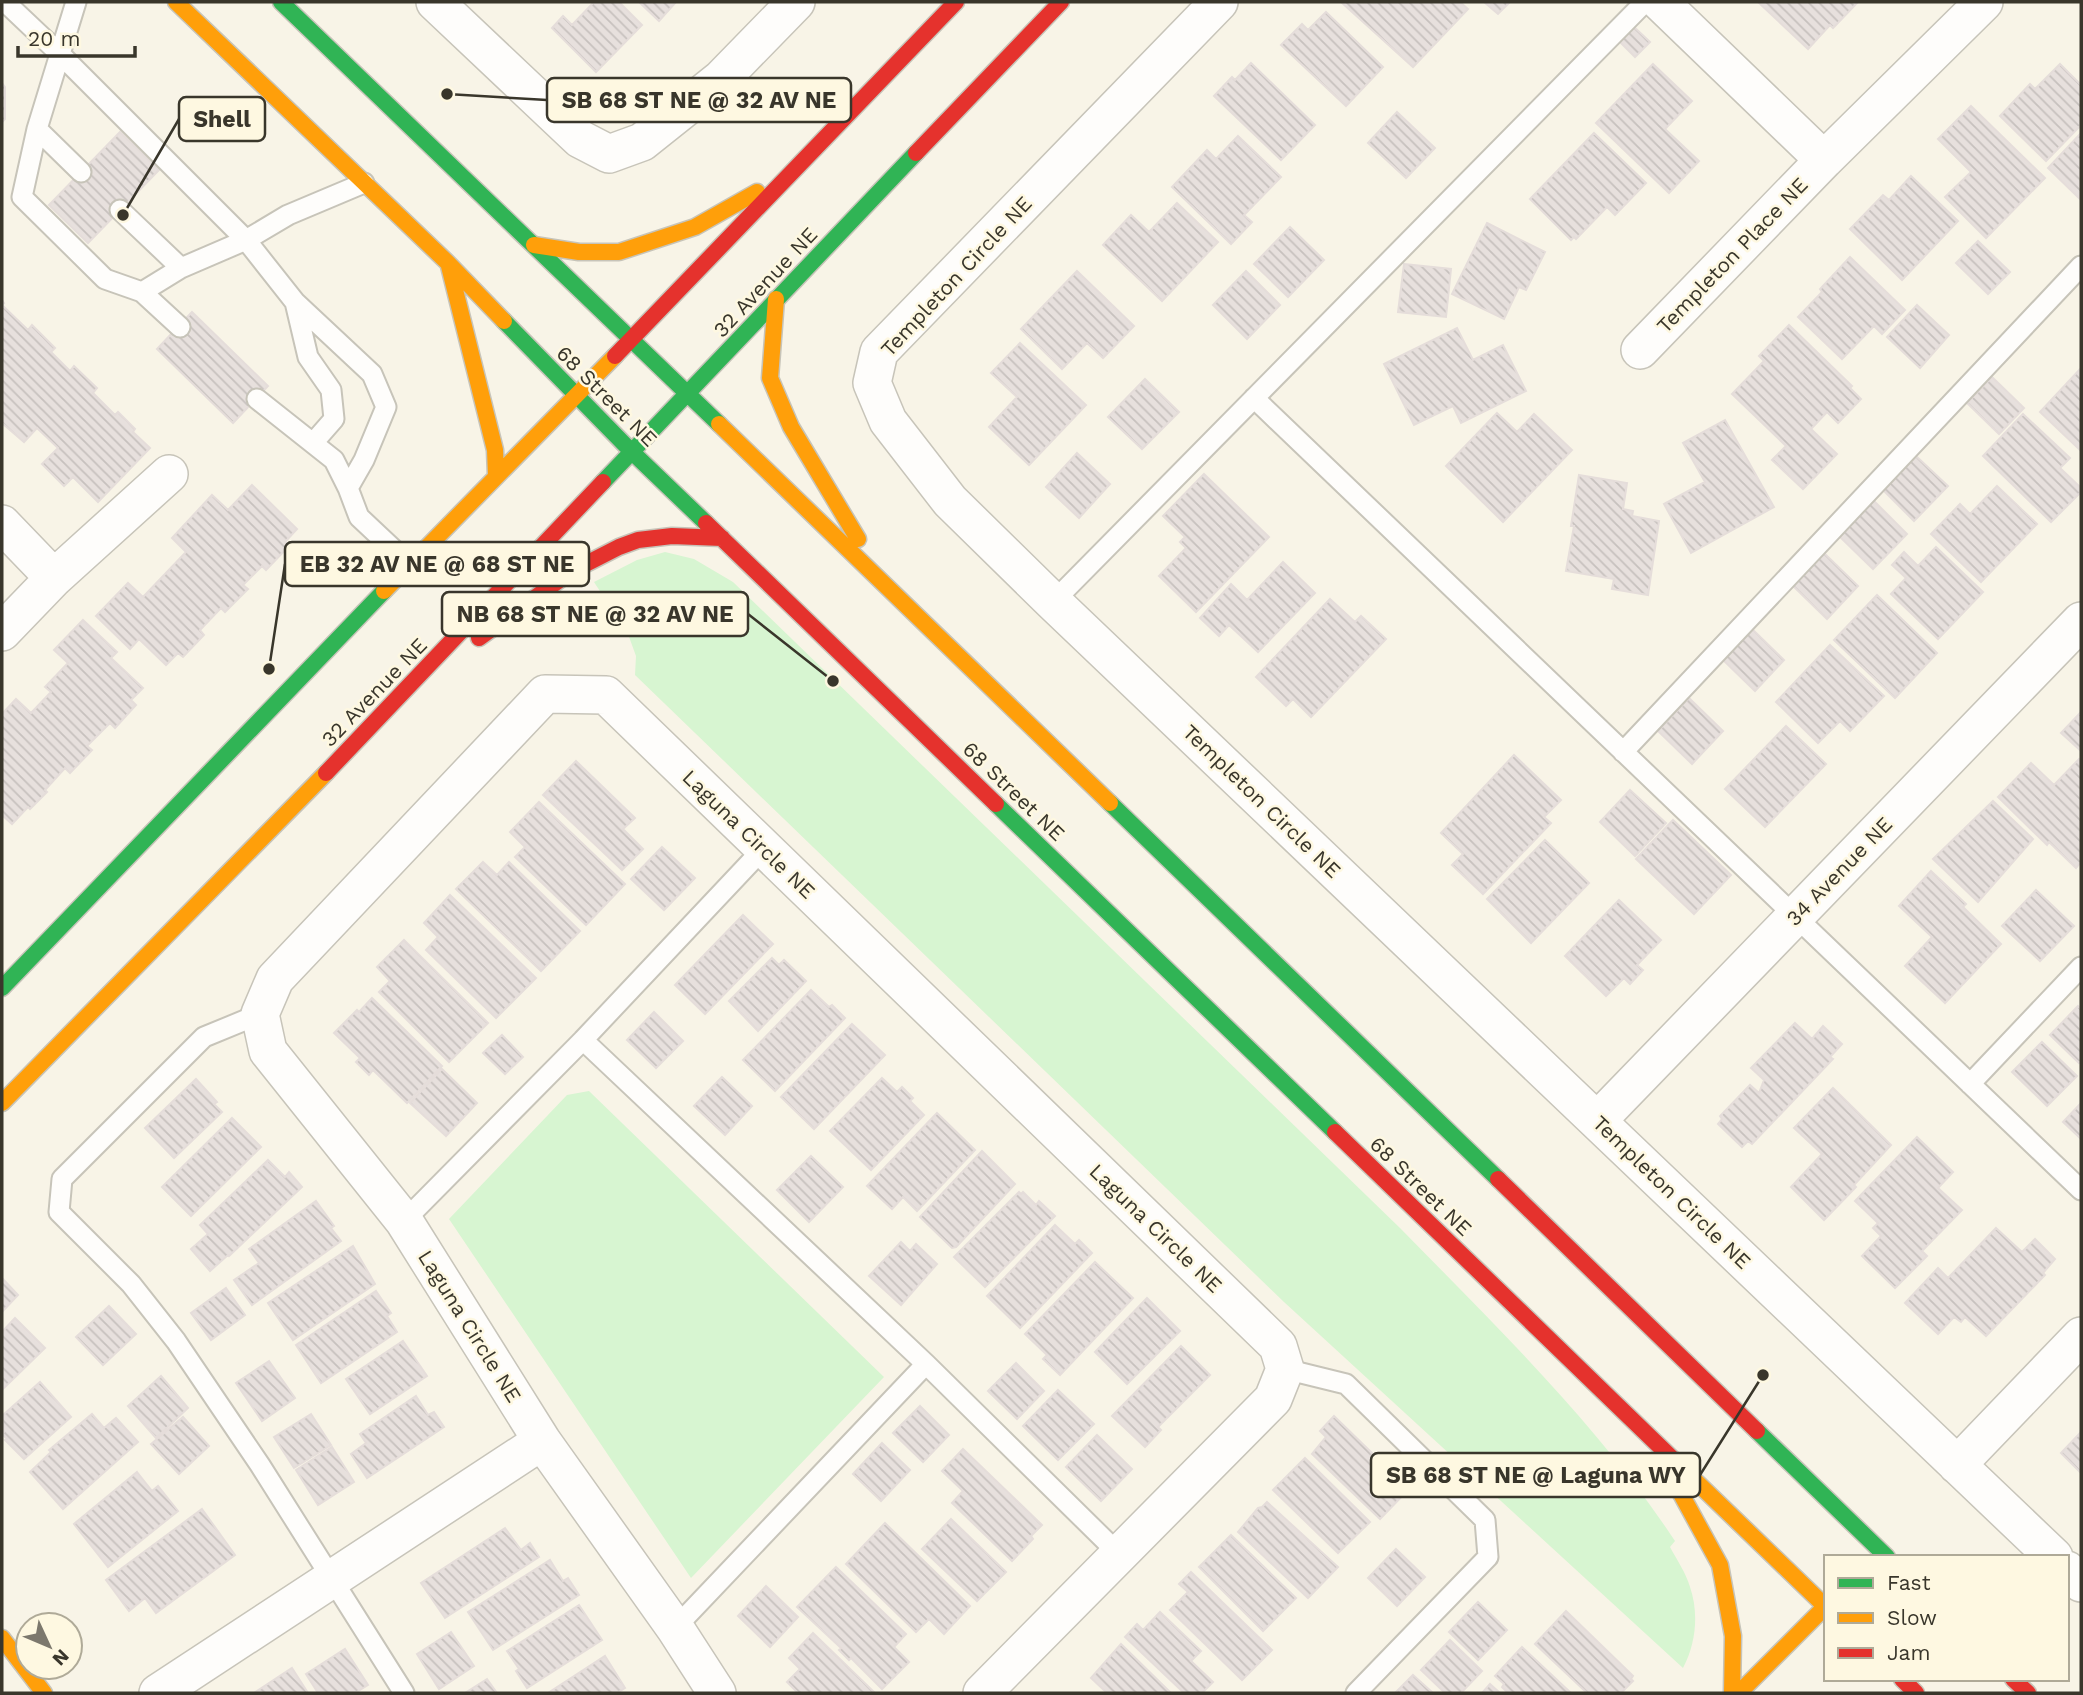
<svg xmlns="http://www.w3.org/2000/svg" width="2083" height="1695" viewBox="0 0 2083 1695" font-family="'Work Sans',sans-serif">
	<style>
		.park { fill: #d7f5d1 }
		.building { fill: url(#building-back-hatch); stroke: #e5ddda; stroke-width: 2 }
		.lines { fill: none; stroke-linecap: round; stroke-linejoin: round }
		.lane-casing { stroke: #c7c4b9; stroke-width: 23 }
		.street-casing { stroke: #c7c4b9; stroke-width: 40 }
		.fast-casing { stroke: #c7c4b9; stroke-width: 19 }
		.slow-casing { stroke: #c7c4b9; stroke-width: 19 }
		.jam-casing { stroke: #c7c4b9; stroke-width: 19 }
		.lane { stroke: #fefdfb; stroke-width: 19 }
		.street { stroke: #fefdfb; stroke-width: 37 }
		.fast { stroke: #30b455; stroke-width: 16 }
		.slow { stroke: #ff9f0a; stroke-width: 16 }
		.jam { stroke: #e5322d; stroke-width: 16 }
		.labels { text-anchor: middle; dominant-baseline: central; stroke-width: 5; stroke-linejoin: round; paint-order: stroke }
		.street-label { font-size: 21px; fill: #39362b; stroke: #fef8e1 }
		.leader { fill: none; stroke: #39362b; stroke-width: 2.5 }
		.callout-dot { fill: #39362b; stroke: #fef8e1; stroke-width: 2.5 }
		.callout { fill: #fef8e1; stroke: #39362b; stroke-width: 2.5 }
		.callout-label { font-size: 23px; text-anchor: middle; font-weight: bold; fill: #39362b }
	</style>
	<defs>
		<pattern id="building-back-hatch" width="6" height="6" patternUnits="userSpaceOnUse" patternTransform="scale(1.75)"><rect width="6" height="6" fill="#e7e0dd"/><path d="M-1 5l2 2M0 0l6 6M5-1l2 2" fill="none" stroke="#c7c1be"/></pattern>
	</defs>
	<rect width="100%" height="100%" fill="#f8f4e7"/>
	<!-- park -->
	<path class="park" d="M665 552 694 559 733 582 1400 1228C1497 1327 1599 1426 1675 1541L1670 1547C1677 1560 1686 1573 1690 1587 1699 1613 1696 1644 1683 1668L1284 1302 635 675 636 656 628 634 594 582 637 560Z
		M589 1091 884 1377 691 1578 449 1219 567 1095Z"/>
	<!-- building -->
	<path class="building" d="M594 2H619L642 25 596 72 552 28 563 16 572 25Z
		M639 2H676L659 21Z
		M1341 2H1460L1468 9 1413 67Z
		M1484 2H1510L1498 14Z
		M1758 2H1858L1833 28 1830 25 1808 49Z
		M1326 12 1383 67 1346 106 1281 45 1302 24 1308 30Z
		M1633 26 1650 42 1635 57 1618 40Z
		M1251 63 1315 125 1281 160 1214 96 1232 77 1235 80Z
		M1653 64 1692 101 1665 129 1699 161 1669 193 1596 123Z
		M2060 64 2081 85V125L2046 161 2000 116 2030 84 2035 89Z
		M2 83 5 87V119L2 122Z
		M1971 106 2045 178 1986 238 1945 197 1971 172 1938 139Z
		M1397 112 1435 148 1406 178 1368 143Z
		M120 132 159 170 88 243 49 205Z
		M1594 133 1646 183 1615 215 1607 207 1576 239 1574 237 1571 240 1530 199Z
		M2081 133V197L2080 199 2048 168Z
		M1238 136 1281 177 1244 215 1252 222 1231 244 1172 187 1207 150 1216 159Z
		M1911 176 1958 221 1902 280 1850 229 1883 195 1889 200Z
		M1177 203 1218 242 1162 301 1103 245 1131 215 1149 232Z
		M1487 223 1545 252 1526 290 1519 287 1504 319 1452 294Z
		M1290 227 1324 260 1288 297 1254 264Z
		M1978 241 2010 272 1988 294 1956 263Z
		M1850 257 1905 310 1882 334 1874 326 1842 359 1798 317 1822 292 1820 289Z
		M1404 264 1451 269 1446 317 1398 312Z
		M1077 271 1134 326 1103 358 1087 343 1062 369 1021 329Z
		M1246 271 1280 305 1247 339 1213 305Z
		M2 300 4 303 2 305 28 330 32 325 55 348 51 352 70 371 74 366 97 388 93 393 115 415 118 412 135 429 133 432 150 448 98 502 73 477 64 486 42 464 58 448 37 428 24 442 2 423Z
		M1917 305 1949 335 1920 368 1887 337Z
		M192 312 268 386 233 423 157 349Z
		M1789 325 1852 386 1850 388 1861 399 1838 423 1827 412 1811 429 1837 454 1803 489 1772 460 1786 446 1732 394 1764 361 1759 356Z
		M1457 328 1473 360 1503 345 1526 391 1461 423 1453 406 1414 425 1384 364Z
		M1020 343 1086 405 1029 465 989 427 1017 397 991 373Z
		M2081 368V451L2040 412Z
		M1992 377 2024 408 1999 434 1967 403Z
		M1145 379 1179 412 1142 449 1108 417Z
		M1497 413 1517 432 1534 414 1572 450 1503 522 1446 466Z
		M2023 414 2070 458 2060 468 2081 488V492L2051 522 1983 456Z
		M1725 420 1774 507 1691 553 1664 504 1705 482 1683 443Z
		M1077 453 1110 484 1079 518 1046 487Z
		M1916 456 1948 486 1914 521 1883 490Z
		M1204 474 1269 537 1196 612 1159 576 1186 548 1180 542 1185 537 1163 516Z
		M1579 475 1627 483 1623 509 1633 511 1632 516 1659 521 1648 595 1612 589 1614 579 1566 571 1574 526H1571Z
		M252 485 297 529 285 542 289 546 266 570 262 566 243 585 248 589 225 612 221 608 200 630 204 635 183 657 178 653 166 665 139 639 130 649 96 616 128 583 143 597 186 552 172 538 212 495 228 510Z
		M1997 486 2037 524 1981 582 1931 534 1960 504 1970 514Z
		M1873 500 1907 534 1873 569 1839 536Z
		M1936 547 1983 592 1938 639 1891 594 1906 578 1892 565 1904 552 1918 566Z
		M1824 553 1858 586 1827 619 1793 586Z
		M1283 562 1315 593 1258 652 1229 625 1219 636 1200 618 1231 584 1247 600Z
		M1877 595 1937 653 1895 698 1834 640Z
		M1330 599 1355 622 1361 616 1386 639 1311 717 1293 699 1286 706 1256 677Z
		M83 620 117 652 111 658 143 688 131 700 136 705 115 728 110 723 87 746 92 750 70 773 65 768 45 790 47 792 30 809 28 807 12 824 2 815V714L16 699 31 713 51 692 45 687 68 663 54 650Z
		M1750 627 1784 660 1755 691 1721 658Z
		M1830 645 1884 696 1850 731 1840 721 1818 743 1776 702Z
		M1689 698 1723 731 1692 764 1658 731Z
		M2081 712V751L2061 733Z
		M1786 726 1826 764 1765 827 1725 789Z
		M1514 755 1561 800 1544 817 1551 823 1483 894 1452 865 1463 854 1441 833Z
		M2079 759 2081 762V862L2076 868 2049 842 2047 845 1998 797 2031 763 2054 785Z
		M576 761 635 818 623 829 643 849 622 870 543 795Z
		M1630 790 1666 823 1635 856 1600 822Z
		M1993 801 2033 839 1978 902 1933 859Z
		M539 802 625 884 586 925 515 857 525 847 510 832Z
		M1673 820 1731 875 1694 914 1636 859Z
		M1545 840 1589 883 1531 943 1487 899Z
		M662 847 695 878 664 910 631 879Z
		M483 862 497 875 509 862 580 931 541 971 456 889Z
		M1931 871 1966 904 1963 907 2001 944 1945 1003 1905 966 1932 937 1899 906Z
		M2036 890 2074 926 2040 961 2002 926Z
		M450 895 536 978 496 1018 426 950 438 937 424 923Z
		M1619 900 1661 940 1637 965 1643 970 1630 984 1624 978 1606 996 1565 956Z
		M743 915 773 944 705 1014 675 985Z
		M404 940 488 1023 449 1062 379 992 390 981 377 967Z
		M772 958 779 965 784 960 806 981 758 1031 729 1001Z
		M811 990 829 1007 832 1005 845 1018 775 1091 743 1060Z
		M372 998 442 1066 407 1103 373 1070 369 1075 356 1062 360 1058 334 1033 357 1010 359 1012Z
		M2078 1006 2081 1009V1061L2079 1063 2050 1035Z
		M654 1012 683 1041 656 1068 627 1040Z
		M1795 1023 1812 1039 1823 1026 1842 1044 1830 1057 1833 1059 1752 1144 1748 1141 1742 1147 1718 1124 1722 1119 1720 1116 1750 1085 1759 1093 1764 1080 1751 1068Z
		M852 1024 885 1055 814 1129 781 1097Z
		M502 1035 523 1057 505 1074 483 1053Z
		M2042 1042 2077 1076 2047 1106 2012 1072Z
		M442 1069 477 1103 446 1136 410 1103Z
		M722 1077 752 1106 725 1135 694 1106Z
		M882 1078 897 1092 902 1087 913 1098 910 1101 924 1115 871 1170 830 1131Z
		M196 1079 217 1102 214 1104 222 1112 174 1158 145 1128Z
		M1833 1088 1891 1145 1854 1185 1856 1187 1824 1220 1791 1187 1822 1154 1794 1128Z
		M2081 1103V1139L2063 1122Z
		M937 1113 975 1150 917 1211 903 1197 892 1209 867 1186Z
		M232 1118 261 1147 191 1216 162 1187Z
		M1917 1137 1953 1172 1938 1188 1962 1210 1922 1251 1927 1256 1895 1288 1862 1256 1881 1236 1873 1228 1878 1223 1855 1201Z
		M982 1151 1015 1184 956 1247 952 1248 920 1217Z
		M811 1156 843 1187 809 1222 777 1190Z
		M268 1160 285 1177 289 1172 302 1187 229 1256 228 1255 210 1271 191 1249 208 1234 200 1225Z
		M1019 1192 1021 1194 1023 1192 1036 1205 1039 1201 1055 1216 985 1287 954 1257Z
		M316 1201 334 1226 331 1228 341 1241 252 1305 234 1280 259 1263 249 1249Z
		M1055 1225 1075 1244 1079 1240 1092 1253 1020 1328 987 1296Z
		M1996 1228 2022 1252 2035 1239 2055 1259 2043 1273 2045 1275 1986 1336 1965 1317 1961 1322 1954 1317 1938 1334 1905 1303 1938 1268 1948 1278Z
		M901 1242 910 1251 916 1244 937 1264 901 1305 869 1276Z
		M353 1246 375 1284 293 1340 268 1303Z
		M1095 1262 1133 1298 1060 1375 1043 1359 1047 1355 1025 1334Z
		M2 1278 18 1295 2 1312Z
		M226 1288 245 1315 211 1340 191 1313Z
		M376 1291 391 1313 387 1316 397 1332 321 1383 296 1345Z
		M1147 1298 1180 1331 1127 1384 1095 1352Z
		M109 1306 136 1334 103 1365 76 1337Z
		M15 1318 45 1348 2 1390V1332Z
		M403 1341 427 1376 370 1414 346 1379Z
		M1181 1346 1210 1375 1158 1427 1161 1430 1145 1447 1112 1416Z
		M269 1361 295 1398 262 1421 236 1383Z
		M1016 1363 1044 1391 1017 1419 988 1391Z
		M161 1376 188 1408 156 1438 128 1406Z
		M40 1382 71 1417 24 1459 5 1440 7 1439 2 1434 4 1432 2 1416Z
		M1058 1390 1094 1424 1058 1460 1023 1426Z
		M416 1396 428 1415 434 1412 444 1427 367 1478 351 1454 366 1443 360 1434Z
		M920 1406 949 1435 923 1462 893 1433Z
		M92 1414 104 1428 116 1418 138 1442 63 1509 30 1472 51 1452 49 1450Z
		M311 1414 331 1445 294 1468 274 1437Z
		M1334 1416 1409 1489 1380 1519 1312 1454 1326 1437 1320 1431Z
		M183 1417 209 1446 179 1474 151 1444Z
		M2081 1432V1473L2061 1453Z
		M1097 1435 1132 1469 1101 1501 1066 1467Z
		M882 1443 910 1470 881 1501 853 1474Z
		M332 1447 354 1482 318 1505 296 1470Z
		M963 1449 1042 1525 1031 1536 1033 1539 1012 1561 952 1503 963 1491 942 1471Z
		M1305 1458 1370 1522 1338 1553 1273 1490Z
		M137 1472 152 1491 158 1486 178 1511 108 1567 74 1524Z
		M1267 1502 1338 1567 1308 1598 1238 1532 1258 1508 1262 1507Z
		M202 1509 235 1555 156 1613 145 1598 129 1611 106 1580Z
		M951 1519 1006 1572 977 1601 922 1549Z
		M885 1523 970 1606 944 1634 929 1619 916 1632 846 1564Z
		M505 1528 521 1550 530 1543 539 1557 445 1618 421 1583Z
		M1231 1535 1296 1598 1263 1631 1199 1567Z
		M1396 1549 1425 1577 1397 1606 1368 1578Z
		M550 1560 563 1581 568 1578 579 1595 493 1650 468 1612Z
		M836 1567 906 1634 894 1647 909 1662 882 1689 851 1658 849 1660 839 1650 841 1648 797 1607Z
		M1191 1572 1272 1650 1242 1680 1170 1610 1188 1592 1179 1584Z
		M766 1586 798 1617 770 1647 738 1616Z
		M1478 1602 1507 1630 1478 1660 1449 1632Z
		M579 1605 602 1640 527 1688 516 1671 519 1669 507 1651Z
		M1566 1611 1633 1676 1631 1679 1633 1681 1621 1693H1587L1535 1644Z
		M1160 1612 1201 1651 1191 1661 1213 1682 1202 1693H1184L1125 1637 1137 1624 1143 1630Z
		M451 1632 474 1666 439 1689 417 1654Z
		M813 1633 875 1693H798L787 1682 800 1669 789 1658Z
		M1450 1640 1482 1671 1461 1693H1445L1421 1670Z
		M1121 1644 1171 1693H1107L1091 1678Z
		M1522 1647 1571 1693H1508L1502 1687 1504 1684 1495 1676Z
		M345 1649 368 1685 355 1693H318L306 1674Z
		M605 1656 625 1688 617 1693H548Z
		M292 1668 308 1693H254Z
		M1413 1675 1433 1693H1395Z
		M487 1679 497 1693H465Z
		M1490 1684 1500 1693H1482Z"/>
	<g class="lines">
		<defs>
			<path id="lane" d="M5 2 60 54 76 2
				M37 129 22 197 105 279 142 292 181 268
				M81 172 37 129 60 54 246 240 295 302 372 374 386 407 364 460 348 488 359 517 409 564
				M120 210 181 268 246 240 288 215 364 183
				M142 292 180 327
				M295 302 308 357 331 390 334 419 313 443
				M1254 398 2081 1190
				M257 399 334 460 348 488
				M1053 602 1645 2
				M1623 752 2081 266
				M260 1014 204 1037 62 1179 59 1212 131 1284 176 1341 260 1465 404 1693
				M583 1040 926 1364 1119 1554
				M1970 1084 2081 967
				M404 1221 583 1040 763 849
				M1285 1369 1346 1384 1485 1520 1488 1557 1356 1693
				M675 1628 926 1364"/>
			<path id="street" d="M435 2 580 139 609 154 642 142 721 79 796 2
				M1219 2 879 352 872 383 888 421 950 501 1053 602 2054 1557
				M1660 2 1824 160
				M1640 350 1824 160 1984 2
				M2 524 54 578
				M2 632 54 578 169 474
				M1597 1121 2081 621
				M1957 1465 2081 1336
				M2067 1570 2081 1583
				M158 1693 542 1441
				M717 1693 675 1628 542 1441 404 1221 268 1051 260 1014 275 979 545 694 606 695 1278 1346 1285 1369 1273 1399 982 1693"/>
			<path id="fast" d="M281 2 719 424
				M504 321 631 451 706 523
				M603 482 916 153
				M1110 803 1498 1179
				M996 804 1335 1132
				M2 988 384 591
				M1757 1431 1887 1557"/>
			<path id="slow" d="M176 2 449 264 504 321
				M534 245 579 252H619L695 227 757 192
				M449 266 495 450 496 475
				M776 299 770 378 791 427 858 539
				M719 424 1110 803
				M384 591 615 356
				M2 1103 326 773
				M1681 1467 1826 1607
				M1669 1472 1720 1565 1733 1636 1732 1693
				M2 1638 44 1693
				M1739 1693 1826 1606"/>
			<path id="jam" d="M916 153 1061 2
				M615 356 956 2
				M706 523 996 804
				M479 638 572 571 619 547 638 540 672 536 722 538
				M326 773 603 482
				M1335 1132 1681 1467
				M1498 1179 1757 1431
				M1902 1679 1916 1693
				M2013 1679 2028 1693"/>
		</defs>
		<!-- lane casing -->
		<use href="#lane" class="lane-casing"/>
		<!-- street casing -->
		<use href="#street" class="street-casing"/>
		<!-- fast casing -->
		<use href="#fast" class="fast-casing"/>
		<!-- slow casing -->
		<use href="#slow" class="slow-casing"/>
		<!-- jam casing -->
		<use href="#jam" class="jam-casing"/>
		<!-- lane -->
		<use href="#lane" class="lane"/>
		<!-- street -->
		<use href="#street" class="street"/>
		<!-- fast -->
		<use href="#fast" class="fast"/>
		<!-- slow -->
		<use href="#slow" class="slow"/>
		<!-- jam -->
		<use href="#jam" class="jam"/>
	</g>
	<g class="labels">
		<!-- street labels -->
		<g class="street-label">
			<text transform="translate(1732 255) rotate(-46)">Templeton Place NE</text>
			<text transform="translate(956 276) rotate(-47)">Templeton Circle NE</text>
			<text transform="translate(765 282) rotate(-47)">32 Avenue NE</text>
			<text transform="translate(607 396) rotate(45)">68 Street NE</text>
			<text transform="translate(374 692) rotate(-46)">32 Avenue NE</text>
			<text transform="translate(1014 791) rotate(44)">68 Street NE</text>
			<text transform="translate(1262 801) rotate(44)">Templeton Circle NE</text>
			<text transform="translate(749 834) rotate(44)">Laguna Circle NE</text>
			<text transform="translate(1839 871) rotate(-46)">34 Avenue NE</text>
			<text transform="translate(1421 1186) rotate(44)">68 Street NE</text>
			<text transform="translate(1672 1192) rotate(44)">Templeton Circle NE</text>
			<text transform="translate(1156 1228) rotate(44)">Laguna Circle NE</text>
			<text transform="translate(470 1326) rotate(58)">Laguna Circle NE</text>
		</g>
	</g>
	<!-- callouts -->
	<path class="leader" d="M447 94L547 100M123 215L179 119M269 669L285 564M833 681L748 614M1763 1375L1700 1475"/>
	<g class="callout-dot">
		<circle cx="447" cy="94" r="7"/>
		<circle cx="123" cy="215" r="7"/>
		<circle cx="269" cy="669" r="7"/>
		<circle cx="833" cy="681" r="7"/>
		<circle cx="1763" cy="1375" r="7"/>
	</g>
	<g class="callout">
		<rect x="547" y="78" width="304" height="44" rx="7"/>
		<rect x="179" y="97" width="86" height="44" rx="7"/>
		<rect x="285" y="542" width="304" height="44" rx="7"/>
		<rect x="442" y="592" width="306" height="44" rx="7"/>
		<rect x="1371" y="1453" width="329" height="44" rx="7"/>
	</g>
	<g class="callout-label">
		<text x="699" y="108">SB 68 ST NE @ 32 AV NE</text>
		<text x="222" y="127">Shell</text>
		<text x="437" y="572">EB 32 AV NE @ 68 ST NE</text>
		<text x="595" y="622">NB 68 ST NE @ 32 AV NE</text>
		<text x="1536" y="1483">SB 68 ST NE @ Laguna WY</text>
	</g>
	<!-- border -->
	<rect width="2083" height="1695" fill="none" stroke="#39362b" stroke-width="7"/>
	<!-- legend -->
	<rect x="1824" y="1555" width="245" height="126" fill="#fef8e1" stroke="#afaa98" stroke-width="2"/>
	<rect x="1838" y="1578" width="35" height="10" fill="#30b455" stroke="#afaa98" stroke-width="2"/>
	<text x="1887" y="1590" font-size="21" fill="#39362b">Fast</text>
	<rect x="1838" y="1613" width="35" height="10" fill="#ff9f0a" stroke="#afaa98" stroke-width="2"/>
	<text x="1887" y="1625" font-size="21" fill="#39362b">Slow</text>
	<rect x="1838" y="1648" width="35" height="10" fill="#e5322d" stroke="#afaa98" stroke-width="2"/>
	<text x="1887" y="1660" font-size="21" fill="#39362b">Jam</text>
	<!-- north arrow -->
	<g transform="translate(49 1646) rotate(134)"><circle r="33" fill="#fef8e1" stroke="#afaa98" stroke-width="2"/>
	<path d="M0-5L12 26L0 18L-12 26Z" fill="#7c786d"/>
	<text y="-10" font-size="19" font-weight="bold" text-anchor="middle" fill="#39362b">N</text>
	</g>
	<!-- scale -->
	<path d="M18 46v10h117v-10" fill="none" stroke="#39362b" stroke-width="3.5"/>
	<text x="28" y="46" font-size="21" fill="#39362b" stroke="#fef8e1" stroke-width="5" paint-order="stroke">20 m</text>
</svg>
